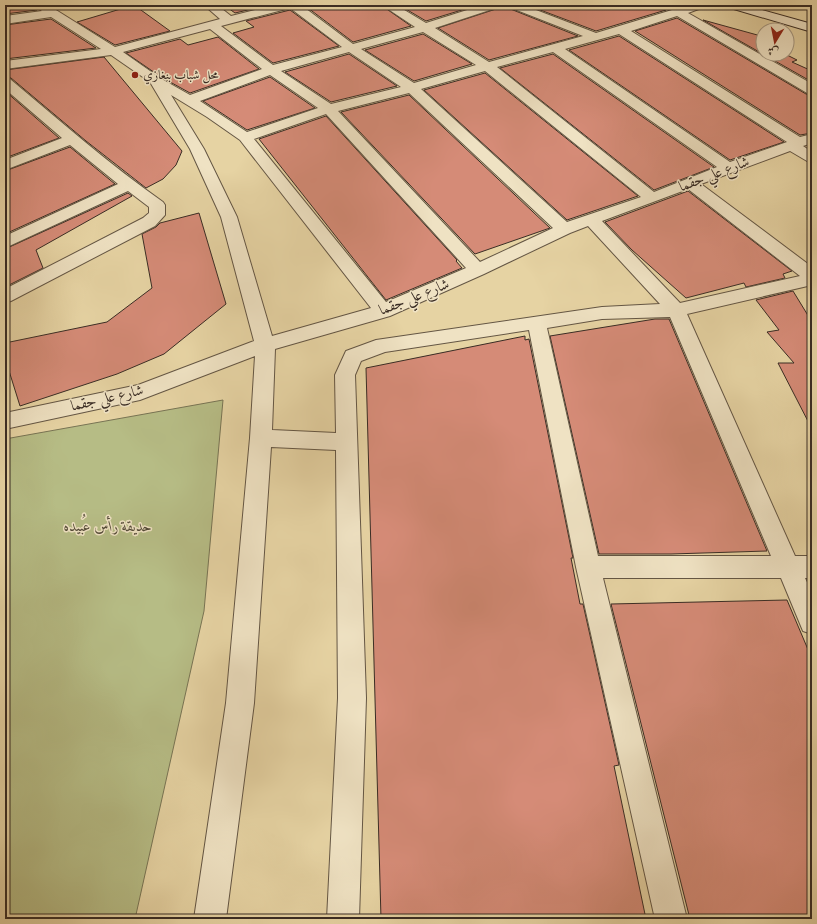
<svg xmlns="http://www.w3.org/2000/svg" width="817" height="924" viewBox="0 0 817 924" font-family="'IM FELL DW Pica',Amiri,serif">
	<style>
		.green { fill: #b6bc85; stroke: #787454 }
		.building { fill: #d58b77; stroke: #392c24 }
		.lines { fill: none; stroke-linecap: round; stroke-linejoin: round }
		.minor-casing { stroke: #645644; stroke-width: 2 }
		.secondary-casing { stroke: #392c24; stroke-width: 2 }
		.minor { fill: #efe2c3; fill-rule: evenodd }
		.secondary { fill: #efe2c3; fill-rule: evenodd }
		.poi-dot { fill: #8f2418; stroke: #efe2c3; stroke-width: 1.5 }
		.labels { text-anchor: middle; dominant-baseline: central; stroke-width: 3; stroke-linejoin: round; paint-order: stroke }
		.far-poi-label { font-size: 13px; fill: #392c24; stroke: #efe2c3; text-anchor: start }
		.street-label { font-size: 15px; fill: #392c24; stroke: #efe2c3 }
		.park-label { font-size: 15px; font-style: italic; fill: #524937; stroke: #efe2c3 }
	</style>
	<rect width="100%" height="100%" fill="#e6d3a3"/>
	<filter id="stains"><feTurbulence type="fractalNoise" baseFrequency=".005" numOctaves="4"/><feColorMatrix values="0 0 0 0 .2 0 0 0 0 .09 0 0 0 0 .02 0 0 0 .5 -.17"/></filter>
	<radialGradient id="worn" r=".72"><stop offset=".6" stop-color="#630" stop-opacity="0"/><stop offset="1" stop-color="#630" stop-opacity=".3"/></radialGradient>
	<!-- green -->
	<path class="green" d="M223 400 204 611 135 919H5V439Z"/>
	<!-- building -->
	<path class="building" d="M5 5H29L37 10 5 14Z
		M134 5 170 31 115 45 77 22Z
		M224 5H269L235 13Z
		M304 5H381L411 26 353 42Z
		M399 5H478L426 21Z
		M502 5H506L508 8 578 36 489 60 438 28 499 8Z
		M527 5H645L666 10 596 31Z
		M290 10 339 46 273 63 233 33 254 27 246 21Z
		M677 18 806 94 812 95V133L800 135 635 31Z
		M51 19 96 48 5 59V25Z
		M703 20 761 36 763 34V54H785L797 60 792 62 812 71V82Z
		M423 34 472 64 414 81 365 50Z
		M619 36 784 142 730 160 569 50Z
		M218 37 259 69 190 93 161 77 126 53 180 39 188 45Z
		M349 54 397 86 331 102 285 72Z
		M553 54 714 167 654 190 500 68Z
		M104 57 182 151 176 165 163 179 146 188 86 141 11 78 5 77V70Z
		M485 73 638 196 567 220 424 90Z
		M270 77 315 108 247 130 203 101Z
		M5 91 59 138 5 158Z
		M409 95 550 228 475 254 341 112Z
		M326 116 457 260 456 261 462 268 386 300 259 139Z
		M70 147 115 184 5 234V171Z
		M688 191 792 271 783 274 785 278 746 287 744 283 686 298 632 250 605 222Z
		M128 193 132 196 36 250 43 268 5 287V249Z
		M199 213 226 304 164 354 117 374 20 406 5 358V343L107 322 152 288 142 234 156 227 160 223Z
		M793 291 812 322V429L778 363H794L767 332 779 330 756 300Z
		M655 319H669L767 551 671 554H599L550 336Z
		M525 336V340L529 339 573 558H571L580 604H583L619 765 614 766 646 919H381L366 368Z
		M787 600 812 659V919H690L611 604Z"/>
	<g class="lines">
		<defs>
			<path id="minor" d="M34 5H48L115 47 220 19 204 5H217L231 16 275 5H301L353 44 415 27 382 5H396L426 23 483 5H501L499 7 435 28 489 62 583 36 509 7 507 5H523L596 33 672 10 673 9 688 5H706L704 7 688 13 812 84V94L807 93 677 16 631 31 800 137 812 134V143L803 146 812 152V162L807 161 790 151 701 184 812 267V285L687 314 795 556H812V578H805L812 593V634L803 631 781 578H603L687 919H655L576 567 529 330 385 352 361 361 355 375 366 698 359 919H327L338 698 336 450 271 447 254 703 226 919H194L226 703 250 438 255 356 140 400 5 429V413L138 385 254 341 221 217 190 149 150 82 111 55 5 69V61L101 49 51 17 5 24V16L42 11ZM290 8 342 47 273 65 221 26ZM210 29 262 69 190 95 160 78 123 52ZM423 32 476 65 414 83 361 49ZM619 34 787 142 730 162 565 49ZM349 52 401 87 331 104 281 71ZM553 52 717 167 654 192 497 67ZM485 71 641 197 567 222 421 89ZM270 75 318 108 247 132 200 101ZM409 93 553 228 480 262 338 111ZM171 95 207 117 240 140 371 308 272 336 237 217 204 149ZM326 114 466 268 386 302 254 139ZM688 189 800 276 680 303 602 221ZM588 226 660 304 602 307 376 340 346 351 335 375 336 433 272 430 275 349 390 316 484 274 570 233ZM670 317 771 556H598L547 328 602 319Z
				M5 78 10 79C60 121 109 164 163 202L165 205V215L155 226 11 301 5 303V289L143 218 149 213V207L128 191 5 248V236L118 184 70 145 5 170V160L62 138 5 89Z"/>
			<path id="secondary" d="M725 5H744L812 24V32L727 7Z"/>
		</defs>
		<!-- minor casing -->
		<use href="#minor" class="minor-casing"/>
		<!-- secondary casing -->
		<use href="#secondary" class="secondary-casing"/>
		<!-- minor -->
		<use href="#minor" class="minor"/>
		<!-- secondary -->
		<use href="#secondary" class="secondary"/>
	</g>
	<!-- markers -->
	<circle class="poi-dot" cx="135" cy="75" r="4"/>
	<g class="labels">
		<!-- far-poi labels -->
		<g class="far-poi-label">
			<text x="143" y="75">محل شباب بنغازي</text>
		</g>
		<!-- street labels -->
		<g class="street-label">
			<text transform="translate(714 174) rotate(-21)">شارع علي جقما</text>
			<text transform="translate(414 297) rotate(-22)">شارع علي جقما</text>
			<text transform="translate(107 398) rotate(-13)">شارع علي جقما</text>
		</g>
		<!-- park labels -->
		<g class="park-label">
			<text x="108" y="526">حديقة رأس عُبيده</text>
		</g>
	</g>
	<!-- margin -->
	<rect width="817" height="924" fill="none" stroke="#e6d3a3" stroke-width="20"/>
	<rect x="6" y="6" width="805" height="912" fill="none" stroke="#392c24" stroke-width="2"/>
	<rect x="10" y="10" width="797" height="904" fill="none" stroke="#392c24"/>
	<!-- north arrow -->
	<g transform="translate(775 42) rotate(190)"><circle r="19" fill="#efe2c3" stroke="#a69983"/>
	<path d="M0-3L7 15L0 10L-7 15Z" fill="#8f2418"/>
	<text y="-6" font-size="11" font-weight="bold" text-anchor="middle" fill="#392c24">ش</text>
	</g>
	<rect width="100%" height="100%" filter="url(#stains)"/>
	<rect width="100%" height="100%" fill="url(#worn)"/>
</svg>
